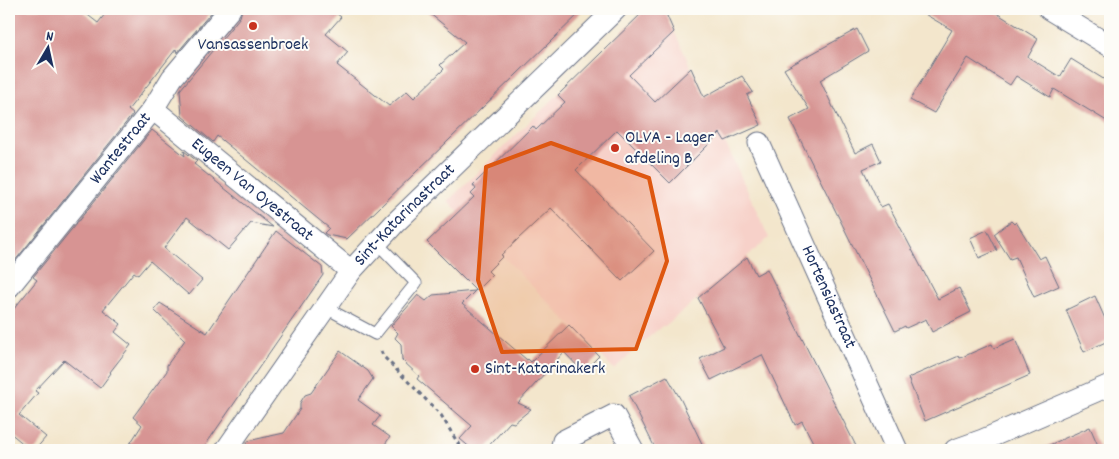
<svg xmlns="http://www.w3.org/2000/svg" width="1119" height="459" viewBox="0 0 1119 459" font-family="Dekko,sans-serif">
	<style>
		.built { fill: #f7d1c9 }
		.building { fill: #d79493 }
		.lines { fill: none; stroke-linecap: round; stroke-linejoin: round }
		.service-casing { stroke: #676f84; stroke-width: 13 }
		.minor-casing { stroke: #676f84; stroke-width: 23 }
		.path { stroke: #676f84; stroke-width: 3; stroke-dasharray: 4 4; stroke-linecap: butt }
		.service { stroke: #fff; stroke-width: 11 }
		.minor { stroke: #fff; stroke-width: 21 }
		.marked { fill: #de5710; fill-opacity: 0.2; stroke: #de5710; stroke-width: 4; stroke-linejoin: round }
		.poi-dot { fill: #c8321e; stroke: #fdfcf7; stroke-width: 2 }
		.labels { text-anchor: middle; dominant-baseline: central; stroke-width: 4; stroke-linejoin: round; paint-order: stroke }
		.poi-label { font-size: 18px; fill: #1b2f5e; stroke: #fdfcf7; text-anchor: start }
		.street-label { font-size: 18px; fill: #1b2f5e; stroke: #fdfcf7 }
	</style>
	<rect width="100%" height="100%" fill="#fdfcf7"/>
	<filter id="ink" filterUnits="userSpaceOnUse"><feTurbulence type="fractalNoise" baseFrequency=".02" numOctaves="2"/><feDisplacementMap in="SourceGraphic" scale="10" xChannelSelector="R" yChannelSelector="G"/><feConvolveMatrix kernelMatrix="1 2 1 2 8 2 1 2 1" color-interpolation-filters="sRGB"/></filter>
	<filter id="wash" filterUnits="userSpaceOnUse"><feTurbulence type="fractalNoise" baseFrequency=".0096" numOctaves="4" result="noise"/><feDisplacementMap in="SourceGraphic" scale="20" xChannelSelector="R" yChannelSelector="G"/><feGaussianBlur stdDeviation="1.12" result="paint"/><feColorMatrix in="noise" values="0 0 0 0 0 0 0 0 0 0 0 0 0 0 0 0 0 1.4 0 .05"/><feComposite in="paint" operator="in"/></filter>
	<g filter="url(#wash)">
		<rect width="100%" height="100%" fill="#f3e6cc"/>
		<!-- built -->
		<path class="built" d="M646 9H664L769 238 665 326H662L630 353V355L614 369 448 201Z"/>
		<g id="blocks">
			<!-- building -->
			<path class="building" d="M9 9H80L98 23 109 9H214L177 53 176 49 128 110 133 114 14 262 9 258Z
				M242 9H331L341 17 326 34 348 52 337 65 389 106 407 91 414 98 444 69 440 65 465 42 424 9H584L347 239 327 235 324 233 329 228 217 136 213 142 182 116 180 90 240 17Z
				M646 9H664L674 32 629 75 655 102 691 68 704 97 742 76 753 92 747 95 761 125 725 141 720 133 670 183 617 130 576 170 654 251 622 281 551 208 501 255 503 256 488 271 492 275 476 291 427 242 474 197 471 194 476 189 473 185 533 126 536 130 565 102 558 95Z
				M916 9H990L1038 39 1028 57 1060 77 1071 59 1110 83V123L1054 89 1050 97 1016 76 1010 85 968 58 934 113 910 100 952 30Z
				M857 29 868 51 820 80 855 153 873 144 881 161 863 169 881 207 888 204 938 299 959 288 971 312 932 332 926 319 906 328 905 326 895 331 790 119 809 109 784 69Z
				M152 130 185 156 184 151 197 161 194 164 273 227 251 223 228 250 187 217 164 248 202 280 189 295 150 261 138 275 134 272 103 310 121 324 115 332 131 345 110 372 111 373 100 388 64 360 35 391 38 393 19 415 46 437 35 450H31L9 432V315L37 280 33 277Z
				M1011 221 1014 224 1016 222 1039 259 1045 256 1059 286 1034 297 1016 257 1010 259 994 234Z
				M987 230 997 250 979 258 970 238Z
				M276 231 322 267 323 275 202 450H126L142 425 133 417 167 371V365L185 340 154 310 160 303 207 333Z
				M747 257 756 275 767 269 858 450H817L802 421 795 425 762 355 711 380 700 359 724 347 698 298Z
				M475 291 462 304 527 360 528 359 531 362 569 325 599 356 583 372 564 352 518 403 531 409 514 423 510 422 485 450H473L460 439 472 426 417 379 419 376 402 360 401 344 395 338 398 333 391 326 418 295 426 301 433 295Z
				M1095 296 1110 330V340L1084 352 1066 310Z
				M1015 339 1030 375 925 421 908 378 959 356 960 358 992 344 994 348Z
				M340 351 368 371 373 379 358 400 380 416 373 425 390 437 381 450H242L248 441 284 433 300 409V403L305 395 311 393Z
				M667 376 681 400 705 450H656L629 396Z
				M1090 427 1100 450H1038Z"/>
		</g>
	</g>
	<g filter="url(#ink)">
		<use href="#blocks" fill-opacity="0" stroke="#676f84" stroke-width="1"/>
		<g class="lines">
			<defs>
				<path id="service" d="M326 308 375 334 416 283 377 243"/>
				<g id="minor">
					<path d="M1049 9 1110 46"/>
					<path id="s1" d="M153 109 351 271"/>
					<path id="s2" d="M759 143 897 450"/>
					<path id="s3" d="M9 287 153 109 172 78 230 9"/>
					<path id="s4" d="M226 450 351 271 395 223 616 9"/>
					<path d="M561 450 563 441 614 415 633 450"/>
					<path d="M955 450 983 440 1110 385"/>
				</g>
			</defs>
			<!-- service casing -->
			<use href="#service" class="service-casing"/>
			<!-- minor casing -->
			<use href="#minor" class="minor-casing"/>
			<!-- path -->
			<path class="path" d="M381 351 383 356 441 415 462 450"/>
			<!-- service -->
			<use href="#service" class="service"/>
			<!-- minor -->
			<use href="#minor" class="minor"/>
		</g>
	</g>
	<!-- marked area -->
	<path class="marked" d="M551 143 649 178 667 261 636 349 502 352 478 280 486 167Z"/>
	<!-- markers -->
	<g class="poi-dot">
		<circle cx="253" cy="26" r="5"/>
		<circle cx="615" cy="148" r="5"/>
		<circle cx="475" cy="369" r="5"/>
	</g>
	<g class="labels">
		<!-- poi labels -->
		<g class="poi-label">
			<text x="253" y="45" text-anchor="middle">Vansassenbroek</text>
			<text x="625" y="138">OLVA - Lager<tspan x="625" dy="21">afdeling B</tspan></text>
			<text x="485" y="369">Sint-Katarinakerk</text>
		</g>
		<!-- street labels -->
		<g class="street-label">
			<text stroke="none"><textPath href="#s3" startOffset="178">Wantestraat</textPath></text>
			<text stroke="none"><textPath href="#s1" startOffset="128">Eugeen Van Oyestraat</textPath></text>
			<text stroke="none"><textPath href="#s4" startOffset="296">Sint-Katarinastraat</textPath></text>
			<text stroke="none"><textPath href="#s2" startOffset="169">Hortensiastraat</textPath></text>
		</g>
	</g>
	<!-- margin -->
	<rect width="1119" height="459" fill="none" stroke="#fdfcf7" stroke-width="30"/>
	<!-- north arrow -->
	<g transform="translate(48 48) rotate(9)" stroke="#fdfcf7" stroke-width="4" paint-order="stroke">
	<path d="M0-4L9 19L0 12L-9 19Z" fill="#1b2f5e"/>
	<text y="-8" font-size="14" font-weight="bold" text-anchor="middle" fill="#1b2f5e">N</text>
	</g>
</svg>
